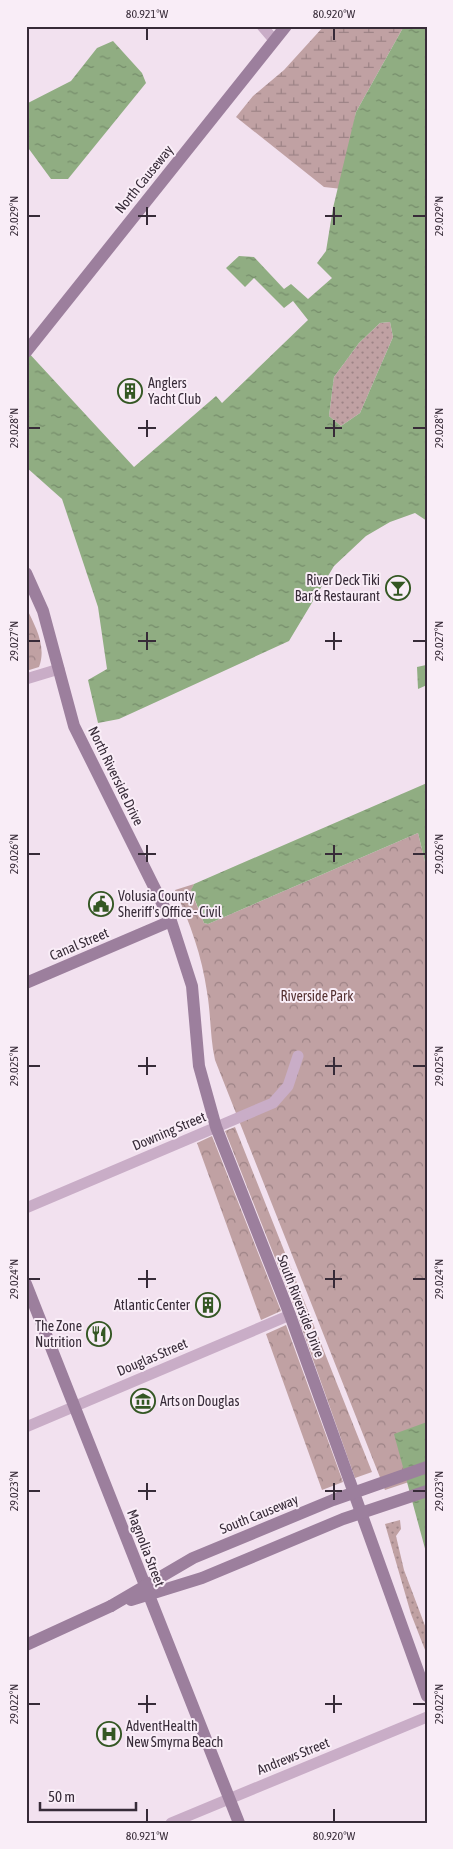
<svg xmlns="http://www.w3.org/2000/svg" width="453" height="1849" viewBox="0 0 453 1849" font-family="'Asap Condensed',sans-serif">
	<style>
		.grass { fill: url(#grass-dots) }
		.forest { fill: url(#forest-crowns) }
		.wetland { fill: url(#wetland-marsh) }
		.water { fill: url(#water-ripples); fill-rule: evenodd }
		.lines { fill: none; stroke-linecap: round; stroke-linejoin: round }
		.street { stroke: #c9adc7; stroke-width: 11 }
		.secondary { stroke: #9c7f9d; stroke-width: 12 }
		.secondary-bridge { stroke: #9c7f9d; stroke-width: 12 }
		.ticks { fill: none; stroke: #372b38; stroke-width: 2 }
		.labels { text-anchor: middle; dominant-baseline: central; stroke-width: 4; stroke-linejoin: round; paint-order: stroke }
		.street-label { font-size: 14px; fill: #372b38; stroke: #f9edf7 }
		.poi-label { font-size: 14px; fill: #372b38; stroke: #f9edf7; text-anchor: start }
		.park-label { font-size: 14px; fill: #553131; stroke: #f9edf7 }
		.neatline { fill: none; stroke: #372b38; stroke-width: 2 }
		.ticks-label { font-size: 12px; text-anchor: middle; fill: #372b38 }
	</style>
	<defs>
		<pattern id="grass-dots" width="8" height="8" patternUnits="userSpaceOnUse" patternTransform="scale(1.25)"><rect width="8" height="8" fill="#c0a1a3"/><path d="M2 2h.1M6 6h.1" fill="none" stroke="#9d8386" stroke-width="1.8" stroke-linecap="round"/></pattern>
		<pattern id="forest-crowns" width="20" height="18" patternUnits="userSpaceOnUse" patternTransform="scale(1.25)"><rect width="20" height="18" fill="#c0a1a3"/><path d="M2 6a3 3 0 1 1 6 0M12 15a3 3 0 1 1 6 0" fill="none" stroke="#9d8386"/></pattern>
		<pattern id="wetland-marsh" width="20" height="14" patternUnits="userSpaceOnUse" patternTransform="scale(1.25)"><rect width="20" height="14" fill="#c0a1a3"/><path d="M1 5h8M5 5V1M11 12h8M15 12V8" fill="none" stroke="#9d8386"/></pattern>
		<pattern id="water-ripples" width="26" height="14" patternUnits="userSpaceOnUse" patternTransform="scale(1.25)"><rect width="26" height="14" fill="#90ad82"/><path d="M2 4q2-2 4 0t4 0M15 11q2-2 4 0t4 0" fill="none" stroke="#768d6b"/></pattern>
	</defs>
	<rect width="100%" height="100%" fill="#f2e1ef"/>
	<!-- grass -->
	<path class="grass" d="M390 322 393 337 360 413 341 426 329 416 334 377 359 343 380 323Z
		M400 1520 401 1529 396 1536 404 1570 427 1631V1655L411 1614 385 1524Z"/>
	<!-- forest -->
	<path class="forest" d="M26 607C35 626 47 646 39 667L26 671Z
		M418 833 427 870V1476L385 1490 215 1060C210 1038 211 1015 207 992 202 956 190 923 175 890L194 884 191 891 204 923 208 924Z
		M235 1127 372 1472 355 1478 294 1306 225 1131Z
		M212 1136 281 1311 261 1320 197 1143Z
		M286 1325 343 1482 322 1490 266 1334Z"/>
	<!-- wetland -->
	<path class="wetland" d="M324 26H404L356 112 342 189 324 187 236 117 253 96 284 70Z"/>
	<!-- water -->
	<path class="water" d="M404 26H427V521L415 513 390 522 366 536 334 566 289 641 119 719 98 723 88 680 107 669 98 607 62 499 26 467V350L134 467 216 396 222 403 308 320 293 301 284 308 254 278 245 287 226 268 239 256 254 257 284 289 291 284 308 299 332 278 317 263 326 251 333 208 356 112ZM390 322 393 337 360 413 341 426 329 416 334 377 359 343 380 323Z
		M113 41 142 73 146 83 68 179H51L26 145V104L71 81 97 48Z
		M427 570V685L418 689 417 667 426 665 425 594Z
		M427 783V870L418 833 208 924 204 923 191 890 194 884Z
		M427 1422V1556L394 1434Z"/>
	<g class="lines">
		<!-- street -->
		<path class="street" d="M262 26 274 40
			M26 679 59 669
			M26 1208 273 1103 288 1086 298 1056
			M26 1427 290 1315
			M171 1823 427 1717"/>
		<!-- secondary -->
		<path class="secondary" d="M26 352 286 26
			M26 573 43 611 74 726 171 921 192 986 199 1066 216 1127 290 1315 427 1696
			M26 983 171 921
			M26 1284 239 1823
			M26 1645 111 1606"/>
		<!-- secondary-bridge -->
		<path class="secondary-bridge" d="M131 1600 202 1578 343 1519 427 1491
			M111 1606 193 1558 333 1500 427 1467"/>
	</g>
	<!-- ticks -->
	<path class="ticks" d="M147 28V40M334 28V40M147 207V225M334 207V225M28 216H40M138 216H156M325 216H342M413 216H426M147 420V437M334 420V437M28 428H40M138 428H156M325 428H342M413 428H426M147 632V650M334 632V650M28 641H40M138 641H156M325 641H342M413 641H426M147 845V862M334 845V862M28 854H40M138 854H156M325 854H342M413 854H426M147 1057V1075M334 1057V1075M28 1066H40M138 1066H156M325 1066H342M413 1066H426M147 1270V1288M334 1270V1288M28 1279H40M138 1279H156M325 1279H342M413 1279H426M147 1483V1500M334 1483V1500M28 1491H40M138 1491H156M325 1491H342M413 1491H426M147 1695V1713M334 1695V1713M28 1704H40M138 1704H156M325 1704H342M413 1704H426M147 1809V1822M334 1809V1822"/>
	<!-- icons -->
	<defs>
		<symbol id="building-ring" viewBox="-11 -11 22 22"><circle r="9.5" fill="#f9edf7" stroke="#345723" stroke-width="1.5"/><path d="M-4-6H4V6H1V3H-1V6H-4ZM-2.5-4.3h1.7v1.8h-1.7ZM.8-4.3h1.7v1.8H.8ZM-2.5-1h1.7V.8h-1.7ZM.8-1h1.7V.8H.8Z" fill="#345723"/></symbol>
		<symbol id="bar-ring" viewBox="-11 -11 22 22"><circle r="9.5" fill="#f9edf7" stroke="#345723" stroke-width="1.5"/><path d="M-6-5H6L.8 .8V4.5H3.5V6h-7V4.5H-.8V.8Z" fill="#345723"/></symbol>
		<symbol id="civic-ring" viewBox="-11 -11 22 22"><circle r="9.5" fill="#f9edf7" stroke="#345723" stroke-width="1.5"/><path d="M-.6-6.5H3V-4.5H.6V-3L4-1V1h2V6H-6V1h2V-1L-.6-3ZM-1.2 2.5V6h2.4V2.5Z" fill="#345723"/></symbol>
		<symbol id="restaurant-ring" viewBox="-11 -11 22 22"><circle r="9.5" fill="#f9edf7" stroke="#345723" stroke-width="1.5"/><path d="M-5-6h1v4h1v-4h1v4h1v-4h1v5L-1.5 .5V6h-2V.5L-5-1ZM5-6V6H3V1.5H1.5Q1.5-4 5-6Z" fill="#345723"/></symbol>
		<symbol id="museum-ring" viewBox="-11 -11 22 22"><circle r="9.5" fill="#f9edf7" stroke="#345723" stroke-width="1.5"/><path d="M0-6L6-3V-2H-6V-3ZM-5-1h2V3h-2ZM-1-1h2V3h-2ZM3-1h2V3H3ZM-6 4H6V6H-6Z" fill="#345723"/></symbol>
		<symbol id="hospital-ring" viewBox="-11 -11 22 22"><circle r="9.5" fill="#f9edf7" stroke="#345723" stroke-width="1.5"/><path d="M-5-5h3v3.5h4V-5h3V5h-3V1.5h-4V5h-3Z" fill="#345723"/></symbol>
	</defs>
	<g fill-rule="evenodd">
		<use href="#building-ring" x="116" y="377" width="28" height="28"/>
		<use href="#bar-ring" x="384" y="574" width="28" height="28"/>
		<use href="#civic-ring" x="87" y="890" width="28" height="28"/>
		<use href="#building-ring" x="194" y="1291" width="28" height="28"/>
		<use href="#restaurant-ring" x="85" y="1320" width="28" height="28"/>
		<use href="#museum-ring" x="129" y="1387" width="28" height="28"/>
		<use href="#hospital-ring" x="95" y="1720" width="28" height="28"/>
	</g>
	<g class="labels">
		<!-- street labels -->
		<g class="street-label">
			<text transform="translate(144 179) rotate(-51)">North Causeway</text>
			<text transform="translate(116 776) rotate(64)">North Riverside Drive</text>
			<text transform="translate(79 944) rotate(-23)">Canal Street</text>
			<text transform="translate(169 1131) rotate(-23)">Downing Street</text>
			<text transform="translate(301 1306) rotate(69)">South Riverside Drive</text>
			<text transform="translate(152 1357) rotate(-23)">Douglas Street</text>
			<text transform="translate(259 1514) rotate(-22)">South Causeway</text>
			<text transform="translate(146 1548) rotate(69)">Magnolia Street</text>
			<text transform="translate(293 1756) rotate(-22)">Andrews Street</text>
		</g>
		<!-- poi labels -->
		<g class="poi-label">
			<text x="148" y="383">Anglers<tspan x="148" dy="16">Yacht Club</tspan></text>
			<text x="380" y="580" text-anchor="end">River Deck Tiki<tspan x="380" dy="16">Bar &amp; Restaurant</tspan></text>
			<text x="118" y="896">Volusia County<tspan x="118" dy="16">Sheriff's Office - Civil</tspan></text>
			<text x="190" y="1305" text-anchor="end">Atlantic Center</text>
			<text x="82" y="1326" text-anchor="end">The Zone<tspan x="82" dy="16">Nutrition</tspan></text>
			<text x="160" y="1401">Arts on Douglas</text>
			<text x="126" y="1726">AdventHealth<tspan x="126" dy="16">New Smyrna Beach</tspan></text>
		</g>
		<!-- park labels -->
		<g class="park-label">
			<text x="317" y="996">Riverside Park</text>
		</g>
	</g>
	<!-- border -->
	<rect width="453" height="1849" fill="none" stroke="#f9edf7" stroke-width="55"/>
	<!-- scale -->
	<path d="M40 1802v8h96v-8" fill="none" stroke="#372b38" stroke-width="2.5"/>
	<text x="48" y="1802" font-size="15" fill="#372b38" stroke="#f9edf7" stroke-width="4" paint-order="stroke">50 m</text>
	<rect x="28" y="28" width="398" height="1794" class="neatline"/>
	<g class="ticks-label">
		<text x="147" y="18">80.921°W</text>
		<text x="334" y="18">80.920°W</text>
		<text transform="translate(14 216) rotate(-90)" y="4">29.029°N</text>
		<text transform="translate(439 216) rotate(-90)" y="4">29.029°N</text>
		<text transform="translate(14 428) rotate(-90)" y="4">29.028°N</text>
		<text transform="translate(439 428) rotate(-90)" y="4">29.028°N</text>
		<text transform="translate(14 641) rotate(-90)" y="4">29.027°N</text>
		<text transform="translate(439 641) rotate(-90)" y="4">29.027°N</text>
		<text transform="translate(14 854) rotate(-90)" y="4">29.026°N</text>
		<text transform="translate(439 854) rotate(-90)" y="4">29.026°N</text>
		<text transform="translate(14 1066) rotate(-90)" y="4">29.025°N</text>
		<text transform="translate(439 1066) rotate(-90)" y="4">29.025°N</text>
		<text transform="translate(14 1279) rotate(-90)" y="4">29.024°N</text>
		<text transform="translate(439 1279) rotate(-90)" y="4">29.024°N</text>
		<text transform="translate(14 1491) rotate(-90)" y="4">29.023°N</text>
		<text transform="translate(439 1491) rotate(-90)" y="4">29.023°N</text>
		<text transform="translate(14 1704) rotate(-90)" y="4">29.022°N</text>
		<text transform="translate(439 1704) rotate(-90)" y="4">29.022°N</text>
		<text x="147" y="1840">80.921°W</text>
		<text x="334" y="1840">80.920°W</text>
	</g>
</svg>
